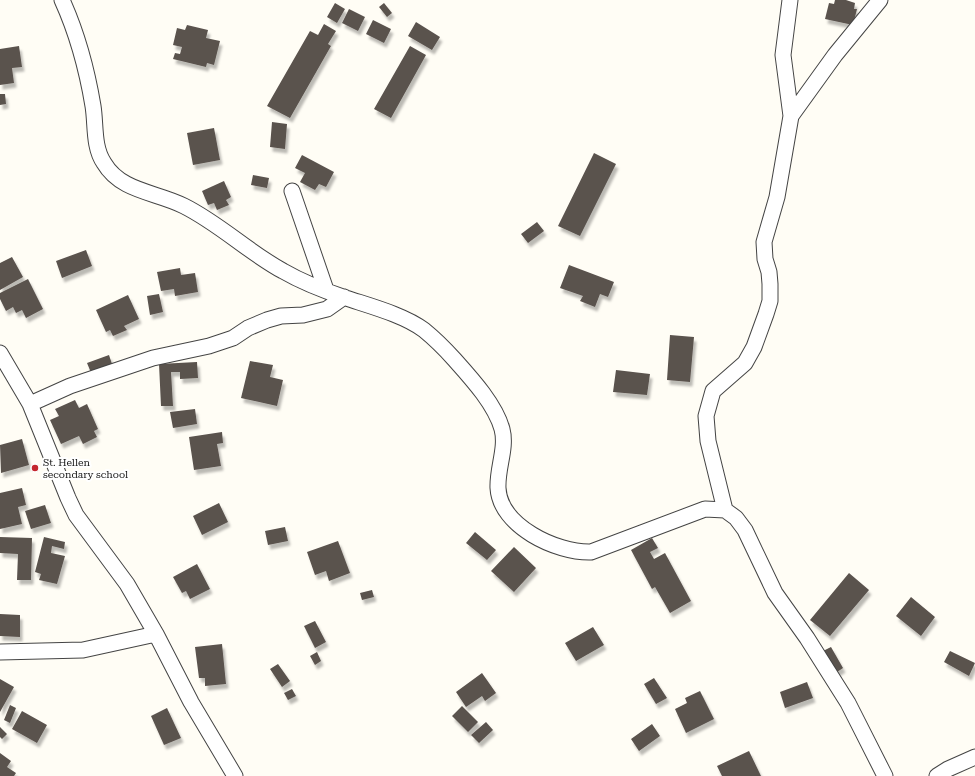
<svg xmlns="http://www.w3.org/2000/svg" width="975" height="776" viewBox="0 0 975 776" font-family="'Roboto Serif',serif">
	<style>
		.building { fill: #5a524d; filter: url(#shadow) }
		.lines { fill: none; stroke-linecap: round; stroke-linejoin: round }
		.minor-casing { stroke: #444; stroke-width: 17 }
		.minor { stroke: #fff; stroke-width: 15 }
		.poi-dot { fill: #c4262e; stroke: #fff; stroke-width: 1.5 }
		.labels { text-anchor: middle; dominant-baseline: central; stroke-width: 4; stroke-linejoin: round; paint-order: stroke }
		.poi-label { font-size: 10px; fill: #111; stroke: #fff; text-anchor: start }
	</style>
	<defs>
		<filter id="shadow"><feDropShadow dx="2.5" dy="4.5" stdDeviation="1" flood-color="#0004"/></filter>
	</defs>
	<rect width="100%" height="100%" fill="#fffdf5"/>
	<!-- building -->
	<path class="building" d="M835 0H846L855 3 854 9H857L853 25 825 19 829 3 834 4Z
		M335 3 345 9 337 23 327 17Z
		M384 3 392 13 387 17 379 7Z
		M349 9 365 17 358 31 342 23Z
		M373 20 391 29 384 43 366 34Z
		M416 22 440 37 432 50 408 36Z
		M324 24 336 31 328 44 331 46 290 118 267 106 310 31 318 35Z
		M187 25 208 30 206 38 220 41 214 65 207 63 206 67 173 59 175 53 180 54 182 47 173 45 177 28 185 30Z
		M19 46 22 67 12 68 14 83 0 85V49Z
		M410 46 426 55 391 118 374 109Z
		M0 94H5L6 104 0 105Z
		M272 122 287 124 285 149 270 147Z
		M214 128 220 160 193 165 187 133Z
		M594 153 616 164 580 236 558 226Z
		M302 155 334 172 326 187 319 184 315 190 300 182 305 173 295 168Z
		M253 175 269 178 267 188 251 185Z
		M224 181 231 197 226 200 229 205 217 210 214 203 208 205 202 191Z
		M537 222 544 231 528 243 521 234Z
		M86 250 92 266 62 278 56 261Z
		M12 257 23 277 0 290V263Z
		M569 265 614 282 608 297 600 294 595 307 580 301 583 296 560 288Z
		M180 268 181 275 195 273 198 292 175 296 174 289 161 291 157 272Z
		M28 279 43 309 26 318 22 310 16 313 13 307 6 311 0 299V293Z
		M159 294 163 312 150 315 147 296Z
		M128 295 139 319 124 326 127 330 113 336 110 330 106 332 96 310Z
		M670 335 694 337 690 382 667 380Z
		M109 355 113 367 92 375 87 363Z
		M250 361 273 365 270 377 283 380 277 406 241 398Z
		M197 362 198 378 180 379V372H171L173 406H161L159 364Z
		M616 370 650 374 647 395 613 392Z
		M75 400 79 408 87 404 98 429 94 431 97 437 83 444 79 436 61 444 50 420 59 416 55 409Z
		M195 409 197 424 173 428 170 412Z
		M222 432 223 443 217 444 221 466 194 470 189 437Z
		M22 439 29 465 1 473 0 445Z
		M22 488 26 505 18 507 22 524 0 529V493Z
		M219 503 228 522 202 535 193 516Z
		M45 505 51 523 31 529 25 511Z
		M285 527 288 541 268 545 265 531Z
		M475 532 496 550 487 560 466 543Z
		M0 537 32 538 31 580H17L18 554 0 553Z
		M44 537 65 542 64 549 52 546 51 553 65 556 57 584 39 580 41 574 35 572Z
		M652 538 658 548 650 552 654 559 665 553 691 601 670 613 655 587 652 589 631 550Z
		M338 541 350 573 329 581 326 571 315 575 307 552Z
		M514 547 536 568 514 592 491 571Z
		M197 564 210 589 190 599 186 591 182 593 173 577Z
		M849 573 869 590 830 636 810 620Z
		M372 590 374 597 362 600 360 593Z
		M911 597 935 617 921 636 896 616Z
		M0 614 20 615V637L0 636Z
		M315 621 326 642 315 648 304 626Z
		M593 627 604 645 576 661 565 643Z
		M222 644 226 684 205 686V678H199L195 647Z
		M831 647 843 668 834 674 821 652Z
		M950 651 975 663 969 676 944 662Z
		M317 652 321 661 315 665 310 656Z
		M278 664 290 681 282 687 270 669Z
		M482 673 496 693 485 701 482 696 466 707 456 692Z
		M654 678 667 698 656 704 644 684Z
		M0 679 14 687 0 712Z
		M807 682 813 698 785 708 780 692Z
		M292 689 296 696 288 700 284 693Z
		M700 691 714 719 686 733 675 709 687 703 685 698Z
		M10 705 16 708 10 723 4 720Z
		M462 706 478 722 468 732 452 716Z
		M167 708 181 738 164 745 151 716Z
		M22 711 47 725 37 743 12 729Z
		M486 722 493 730 479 743 471 735Z
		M652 724 660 736 639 751 631 739Z
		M0 727 7 734 2 739 0 737Z
		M749 751 761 776H722L717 766Z
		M0 753 11 761 7 767 16 773 14 776H0Z"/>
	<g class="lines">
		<defs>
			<path id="minor" d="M62 0C77 33 87 70 93 106 96 124 93 147 104 163 121 192 157 192 184 206 220 224 248 252 283 271 302 282 325 291 346 298 370 306 404 315 424 330 435 339 445 349 454 359 471 378 495 404 502 429 507 448 497 468 498 488 500 526 556 553 591 552L705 509 725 510 736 518 745 530 775 593 807 638 848 703 885 776
				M790 0 783 55 791 116
				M292 191 326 290
				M0 353 30 404 68 498 76 515 127 584 156 634 191 702 235 776
				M30 404 70 386 153 358 209 346 233 338 248 328 267 320 281 316 303 315 327 309 344 297
				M725 510 708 441 706 416 713 391 745 363 754 347 766 314 770 301V284L769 272 765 259 764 242 777 197 791 116 835 55 880 0
				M0 652 83 650 156 634
				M937 776 948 769 975 757"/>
		</defs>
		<!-- minor casing -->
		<use href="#minor" class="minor-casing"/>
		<!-- minor -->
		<use href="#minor" class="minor"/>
	</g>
	<!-- markers -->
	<circle class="poi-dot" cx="35" cy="468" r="4"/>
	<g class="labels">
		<!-- poi labels -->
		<g class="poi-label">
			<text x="43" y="462">St. Hellen<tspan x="43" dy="12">secondary school</tspan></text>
		</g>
	</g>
</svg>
